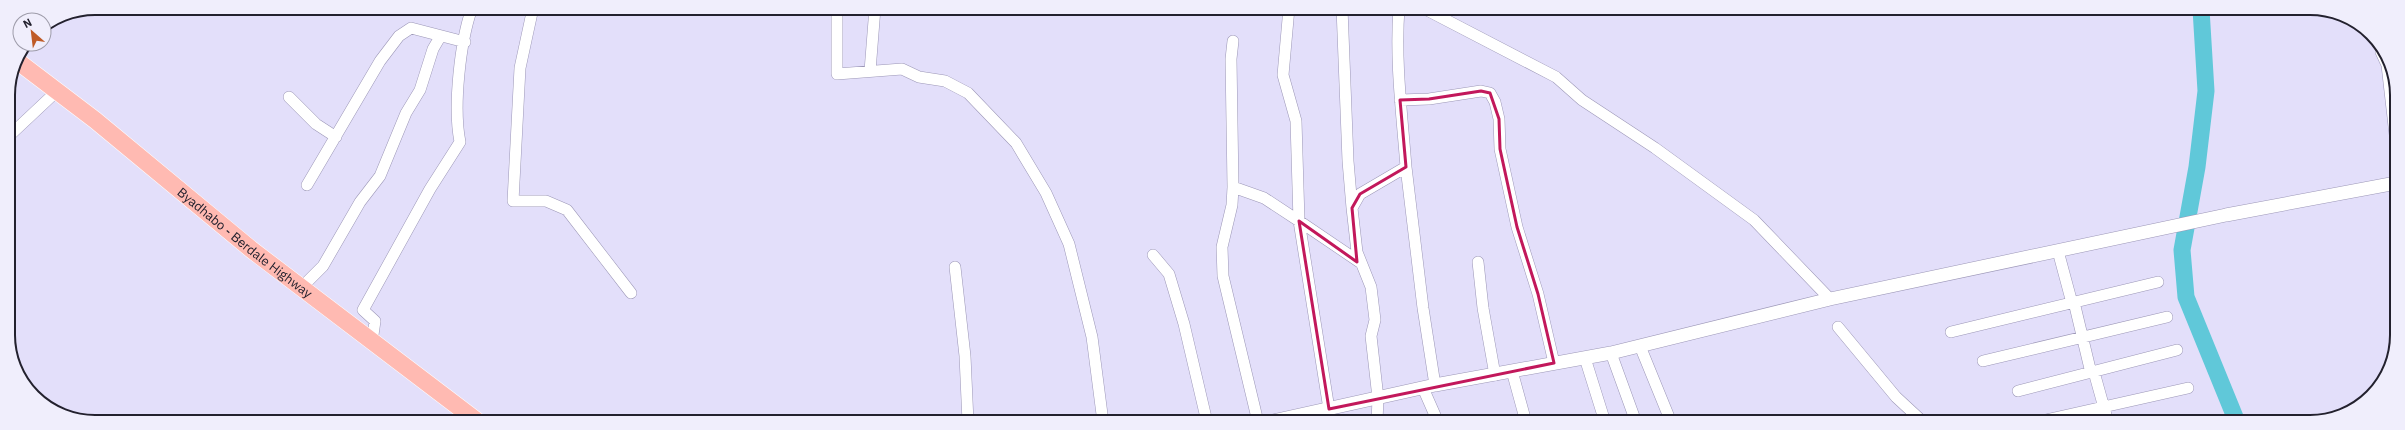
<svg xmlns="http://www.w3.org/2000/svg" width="2405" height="430" viewBox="0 0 2405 430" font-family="'IBM Plex Sans',sans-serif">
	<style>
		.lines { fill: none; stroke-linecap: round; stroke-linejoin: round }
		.river { stroke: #60c8d9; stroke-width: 17 }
		.minor-casing { stroke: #9c97b7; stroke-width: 12 }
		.tertiary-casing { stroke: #9c97b7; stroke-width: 14 }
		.primary-casing { stroke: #fff; stroke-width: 18 }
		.minor { stroke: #fff; stroke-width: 11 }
		.tertiary { stroke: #fff; stroke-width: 13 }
		.primary { stroke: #ffbab2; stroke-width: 17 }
		.marked { fill: none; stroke: #c2185b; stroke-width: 3; stroke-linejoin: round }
		.labels { text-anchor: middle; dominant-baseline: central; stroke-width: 4; stroke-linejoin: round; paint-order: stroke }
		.street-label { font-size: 13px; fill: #23212e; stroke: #f0eefc }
		.rim { fill: none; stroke: #23212e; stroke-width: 2 }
	</style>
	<rect width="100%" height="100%" fill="#e3dffa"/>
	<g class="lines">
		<!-- river -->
		<path class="river" d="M2201 9 2206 91 2197 167 2182 250 2186 297 2237 422"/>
		<defs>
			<path id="minor" d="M533 8 520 68 513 201H546L567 210 631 293
				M837 8V74L902 69 919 77 945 81 968 93 1016 143 1046 193 1069 244 1092 337 1103 422
				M1289 8 1283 75 1296 121 1299 221 1361 263
				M1342 8 1348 161 1352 208
				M1423 8 1556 77 1582 100 1655 148 1754 220 1830 299
				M1233 41 1231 59 1233 187 1232 205 1222 247 1223 276 1258 422
				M2381 52 2387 65 2395 135
				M870 71 875 8
				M289 97 316 124 336 137
				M1400 100 1429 99 1481 91 1490 93 1495 102 1499 119 1500 149 1517 227 1538 294 1554 363
				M8 137 57 91
				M1406 167 1423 308 1435 385
				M307 185 380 61 399 36 411 28 465 42
				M1233 187 1264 198 1299 221 1329 409
				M2058 251 2072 303
				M1153 255 1169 274 1184 324 1207 422
				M1478 262 1483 308 1495 375
				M955 267 965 356 968 422
				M301 288 323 266 360 202 380 176 406 113 420 90 433 49 440 37
				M2074 302 2091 373
				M1838 327 1896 397 1923 422
				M1951 332 2158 282
				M372 342 375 321 363 310 430 189 460 142C453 107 460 42 472 8
				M1640 346 1671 422
				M1611 353 1636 422
				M1585 358 1605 422
				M1983 361 2167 317
				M1512 371 1526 422
				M2094 372 2108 422
				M1423 388 1438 422
				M2018 391 2177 350
				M2041 421 2188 388
				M1377 422 1378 398 1371 336 1375 320 1371 287 1357 252 1352 208 1360 194 1406 167C1402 114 1395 61 1399 8"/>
			<path id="tertiary" d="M1269 422 1435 385 1611 353 1830 299 2226 215 2396 183"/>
			<g id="primary">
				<path id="s1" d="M16 60 95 120 252 250 477 421"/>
			</g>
		</defs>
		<!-- minor casing -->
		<use href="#minor" class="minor-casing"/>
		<!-- tertiary casing -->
		<use href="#tertiary" class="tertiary-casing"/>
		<!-- primary casing -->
		<use href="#primary" class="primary-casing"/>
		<!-- minor -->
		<use href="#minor" class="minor"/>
		<!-- tertiary -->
		<use href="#tertiary" class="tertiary"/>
		<!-- primary -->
		<use href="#primary" class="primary"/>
	</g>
	<!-- marked area -->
	<path class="marked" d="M1481 91 1490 93 1499 119 1500 149 1517 227 1538 294 1554 363 1329 409 1299 221 1357 262 1352 208 1360 194 1406 167 1400 100 1429 99Z"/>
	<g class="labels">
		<!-- street labels -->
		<g class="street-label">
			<text stroke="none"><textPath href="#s1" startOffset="293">Byadhabo - Berdale Highway</textPath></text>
		</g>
	</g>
	<!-- crop -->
	<path d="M0 0H2405V430H0ZM95 15H2310A80 80 0 0 1 2390 95V335A80 80 0 0 1 2310 415H95A80 80 0 0 1 15 335V95A80 80 0 0 1 95 15Z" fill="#f0eefc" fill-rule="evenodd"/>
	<path class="rim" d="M95 15H2310A80 80 0 0 1 2390 95V335A80 80 0 0 1 2310 415H95A80 80 0 0 1 15 335V95A80 80 0 0 1 95 15Z"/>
	<!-- north arrow -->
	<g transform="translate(32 32) rotate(332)"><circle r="19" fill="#f0eefc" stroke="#9e9caa"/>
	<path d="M0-3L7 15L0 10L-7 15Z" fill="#bf5b27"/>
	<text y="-6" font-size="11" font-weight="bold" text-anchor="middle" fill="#23212e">N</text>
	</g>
</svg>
